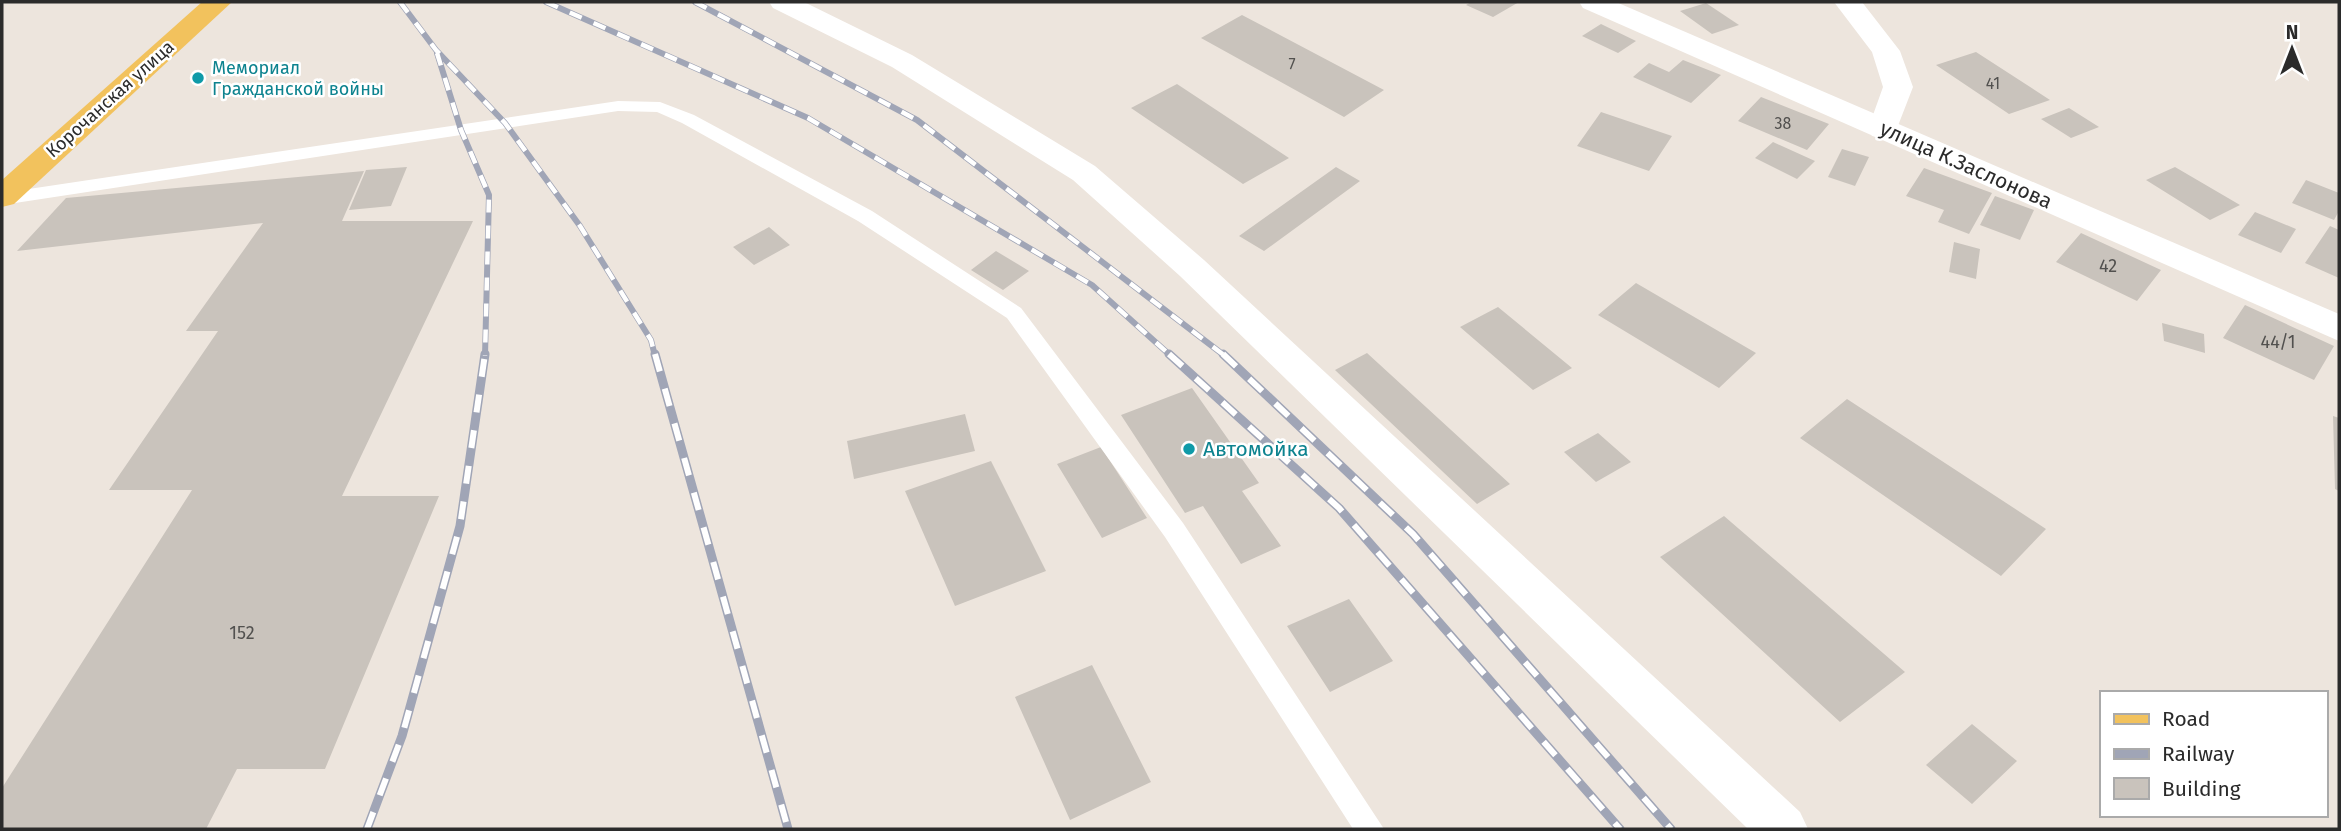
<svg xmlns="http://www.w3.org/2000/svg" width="2341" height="831" viewBox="0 0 2341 831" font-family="'Fira Sans',sans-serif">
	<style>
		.building { fill: #c9c3bc }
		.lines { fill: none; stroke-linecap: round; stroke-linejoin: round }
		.lane { fill: #fff; fill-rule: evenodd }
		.street { fill: #fff; fill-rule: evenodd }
		.secondary { fill: #fff; fill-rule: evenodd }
		.primary { fill: #f2c25d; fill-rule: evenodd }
		.rail-far1-casing { stroke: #a0a5b6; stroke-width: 6 }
		.rail-casing { stroke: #a0a5b6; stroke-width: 9 }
		.rail-far1 { stroke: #fff; stroke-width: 4.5; stroke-dasharray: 13; stroke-linecap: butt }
		.rail { stroke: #fff; stroke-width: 6; stroke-dasharray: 18; stroke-linecap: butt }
		.culture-dot { fill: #0f9aa8; stroke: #fff; stroke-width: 2.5 }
		.labels { text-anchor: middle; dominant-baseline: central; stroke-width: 5; stroke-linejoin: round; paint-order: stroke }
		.far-number-label { font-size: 16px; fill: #52514f }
		.far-culture-label { font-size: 18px; fill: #0d838f; stroke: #fff; text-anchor: start }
		.far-street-label { font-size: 18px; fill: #2b2b2b; stroke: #fff }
		.number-label { font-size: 18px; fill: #52514f }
		.street-label { font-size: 21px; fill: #2b2b2b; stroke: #fff }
		.culture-label { font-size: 21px; fill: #0d838f; stroke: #fff; text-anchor: start }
	</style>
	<rect width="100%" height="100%" fill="#ede5dd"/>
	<!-- building -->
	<path class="building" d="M1471 2H1519L1493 17 1466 5Z
		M1706 3 1739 25 1712 34 1680 11Z
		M1242 15 1384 90 1344 117 1201 38Z
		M1601 24 1636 41 1618 53 1582 36Z
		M1976 52 2050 100 2009 114 1936 65Z
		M1683 60 1721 75 1691 103 1633 77 1649 63 1669 72Z
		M1177 84 1289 158 1243 184 1131 108Z
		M1761 97 1829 124 1807 150 1738 121Z
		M2069 108 2099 127 2071 138 2041 119Z
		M1601 112 1672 136 1649 171 1577 146Z
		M1773 142 1815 161 1797 179 1755 158Z
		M1842 149 1869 157 1855 186 1828 177Z
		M407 167 391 206 349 210 366 170Z
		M1336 167 1360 181 1264 251 1239 236Z
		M2175 167 2240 205 2210 220 2146 180Z
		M1924 168 1992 193 1969 234 1938 222 1944 210 1906 196Z
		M364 171 342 221H473L342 496H439L325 769H237L206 829H2V788L192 490H109L218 331H186L263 223 17 251 66 198Z
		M2306 180 2339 193V211L2334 220 2292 203Z
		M1995 196 2034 210 2020 240 1980 225Z
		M2255 212 2296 229 2281 253 2238 235Z
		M2330 226 2339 230V278L2305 263Z
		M769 227 790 245 754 265 733 247Z
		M2081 233 2161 270 2137 301 2056 262Z
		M1954 242 1980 249 1976 279 1949 272Z
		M996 251 1029 271 1003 290 971 270Z
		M1636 283 1756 353 1719 388 1598 315Z
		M2245 305 2334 346 2314 380 2223 338Z
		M1498 307 1572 368 1533 390 1460 327Z
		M2162 323 2204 334 2205 353 2164 341Z
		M1367 353 1510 484 1477 504 1335 370Z
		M1192 388 1259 483 1242 491 1281 546 1241 564 1203 506 1185 513 1121 415Z
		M1847 399 2046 529 2001 576 1800 438Z
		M965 414 975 451 854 479 847 441Z
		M2333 416 2339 418V491L2335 489Z
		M1598 433 1631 462 1596 482 1564 452Z
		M1101 447 1147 518 1102 538 1057 464Z
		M991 461 1046 571 955 606 905 491Z
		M1724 516 1905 672 1840 722 1660 557Z
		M1349 599 1393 661 1330 692 1287 626Z
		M1092 665 1151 782 1070 820 1015 697Z
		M1972 724 2017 761 1972 804 1926 765Z"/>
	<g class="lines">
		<!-- lane -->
		<path class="lane" d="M618 101 660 102 694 115 872 211 1021 308 1183 523 1384 829H1353L1165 537 1007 318 858 221 682 123 657 112 618 111 2 205V193Z"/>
		<!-- street -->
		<path class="street" d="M769 2H804L912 55 1095 166 1204 260 1800 812 1808 829H1748L1180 276 1073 180 892 67 773 8Z
			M1834 2H1862L1900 51 1913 87 1894 136 1883 138 1872 136 1868 129 1883 87 1872 52Z"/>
		<!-- secondary -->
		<path class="secondary" d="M1579 2H1616L2339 314V341L1583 8Z"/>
		<!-- primary -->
		<path class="primary" d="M202 2H232L14 204 2 207V180Z"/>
		<defs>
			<path id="rail-far1" d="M400 2 436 50 505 123 580 226 651 340 655 356
				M546 2 808 118 1092 285 1171 356
				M695 2 917 120 1225 356
				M437 53 461 130 489 195 485 356"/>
			<path id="rail" d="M655 354 788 829
				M1169 354 1339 508 1620 829
				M1223 354 1413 534 1671 829
				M367 829 402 736 460 526 485 354"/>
		</defs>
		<!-- rail-far1 casing -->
		<use href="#rail-far1" class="rail-far1-casing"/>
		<!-- rail casing -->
		<use href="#rail" class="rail-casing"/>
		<!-- rail-far1 -->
		<use href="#rail-far1" class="rail-far1"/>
		<!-- rail -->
		<use href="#rail" class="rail"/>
	</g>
	<!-- markers -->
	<g class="culture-dot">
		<circle cx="198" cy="78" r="7"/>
		<circle cx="1189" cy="449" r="7"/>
	</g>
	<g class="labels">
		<!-- far-number labels -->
		<g class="far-number-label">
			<text x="1292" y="64">7</text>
			<text x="1993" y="83">41</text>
			<text x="1783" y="123">38</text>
		</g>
		<!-- far-culture labels -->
		<g class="far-culture-label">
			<text x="212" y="68">Мемориал<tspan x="212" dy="21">Гражданской войны</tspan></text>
		</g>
		<!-- far-street labels -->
		<g class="far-street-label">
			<text transform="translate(110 99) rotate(-42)">Корочанская улица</text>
		</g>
		<!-- number labels -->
		<g class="number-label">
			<text x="2108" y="266">42</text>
			<text x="2278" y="342">44/1</text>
			<text x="242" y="633">152</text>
		</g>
		<!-- street labels -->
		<g class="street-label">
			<text transform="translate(1966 165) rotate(24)">улица К.Заслонова</text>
		</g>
		<!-- culture labels -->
		<g class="culture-label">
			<text x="1203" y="449">Автомойка</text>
		</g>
	</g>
	<!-- border -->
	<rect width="2341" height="831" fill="none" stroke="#2b2b2b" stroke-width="7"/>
	<!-- legend -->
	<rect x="2100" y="691" width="228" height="126" fill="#ffffff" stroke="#aaaaaa" stroke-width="2"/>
	<rect x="2114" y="714" width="35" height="10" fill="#f2c25d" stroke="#aaaaaa" stroke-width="2"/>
	<text x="2162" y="726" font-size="21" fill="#2b2b2b">Road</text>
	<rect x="2114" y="749" width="35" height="10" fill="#a0a5b6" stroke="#aaaaaa" stroke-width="2"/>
	<text x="2162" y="761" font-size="21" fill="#2b2b2b">Railway</text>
	<rect x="2114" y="778" width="35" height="21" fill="#c9c3bc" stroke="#aaaaaa" stroke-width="2"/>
	<text x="2162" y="796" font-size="21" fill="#2b2b2b">Building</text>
	<!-- north arrow -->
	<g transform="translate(2292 49)" stroke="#ffffff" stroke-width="5" paint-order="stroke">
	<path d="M0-5L12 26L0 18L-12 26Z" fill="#2b2b2b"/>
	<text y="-10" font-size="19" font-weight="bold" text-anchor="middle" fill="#2b2b2b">N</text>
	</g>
</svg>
